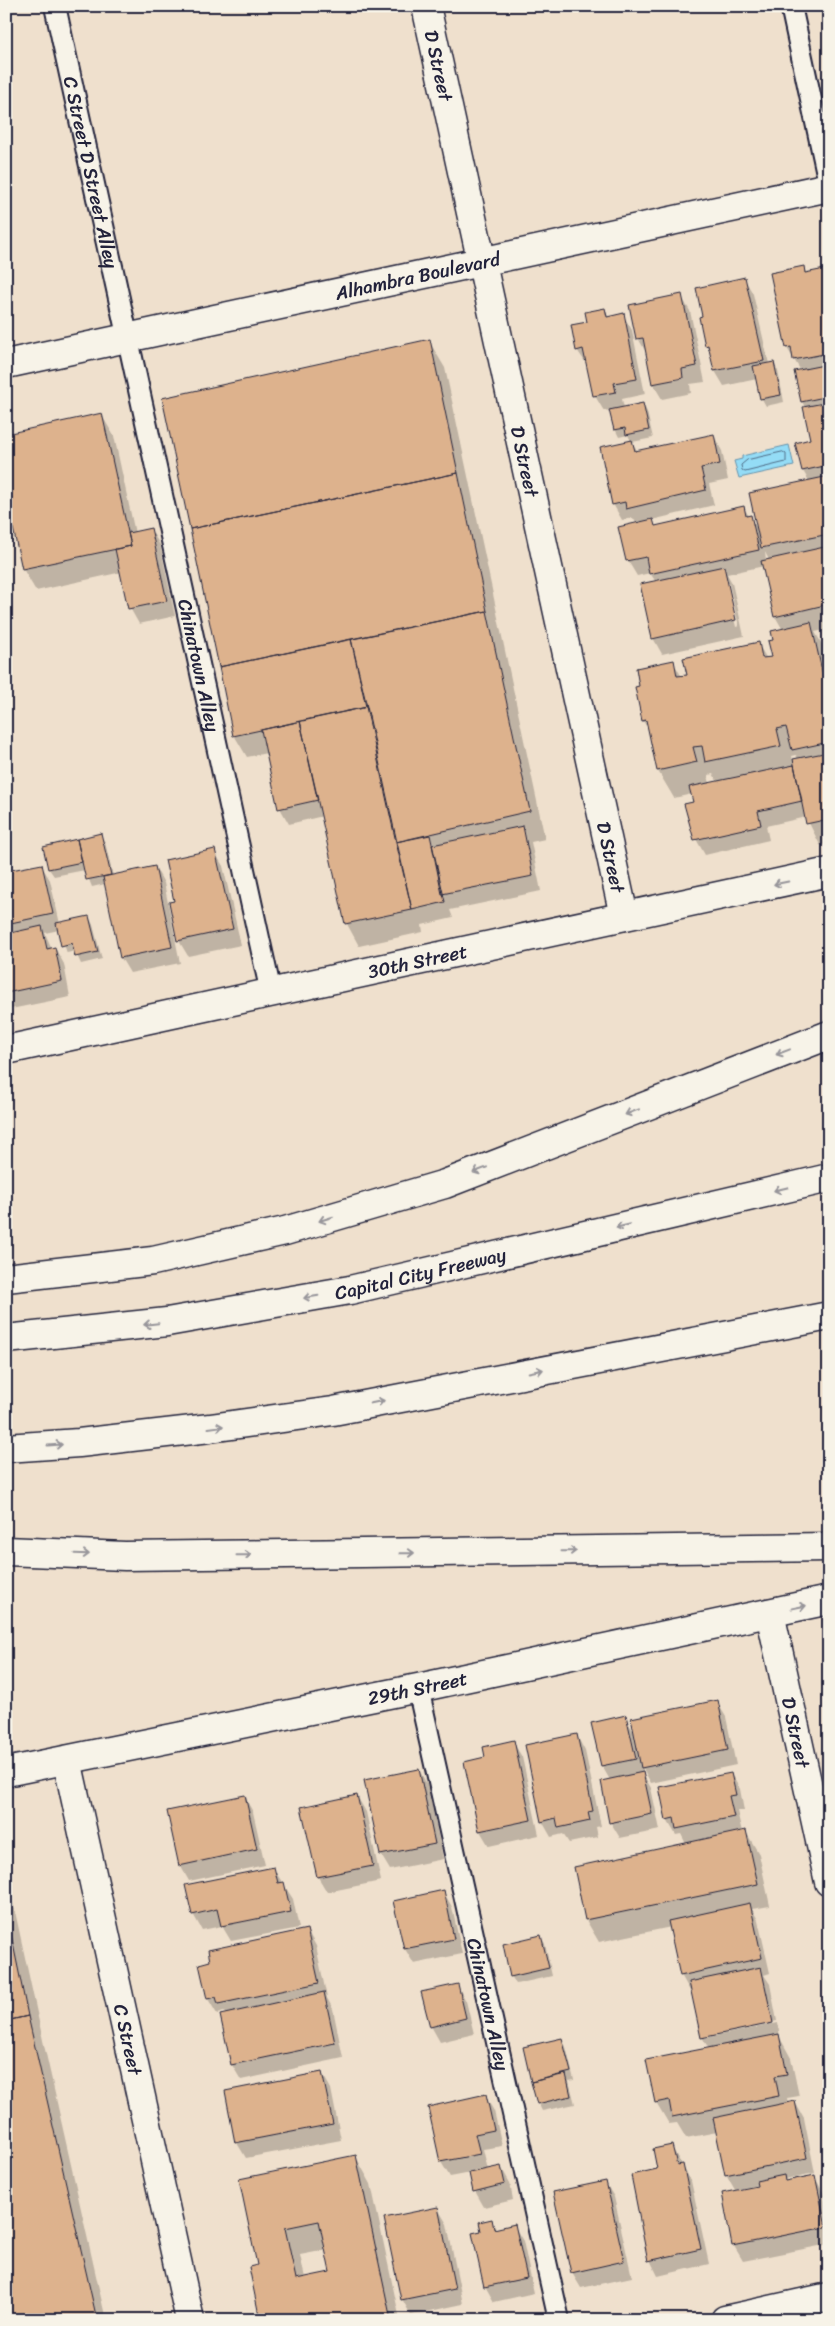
<svg xmlns="http://www.w3.org/2000/svg" width="835" height="2326" viewBox="0 0 835 2326" font-family="Sriracha,sans-serif">
	<style>
		.water { fill: #94dcf6; stroke: #6692ab }
		.shadow { fill: #0003; fill-rule: evenodd }
		.lines { fill: none; stroke-linecap: round; stroke-linejoin: round }
		.shore { stroke: #506c86; stroke-width: 1 }
		.building { fill: #ddb28d; stroke: #22223b; fill-rule: evenodd }
		.service-casing { stroke: #22223b; stroke-width: 24 }
		.minor-casing { stroke: #22223b; stroke-width: 31 }
		.tertiary-casing { stroke: #22223b; stroke-width: 31 }
		.motorway-casing { stroke: #22223b; stroke-width: 31 }
		.service { stroke: #f7f3e8; stroke-width: 20 }
		.minor { stroke: #f7f3e8; stroke-width: 28 }
		.tertiary { stroke: #f7f3e8; stroke-width: 28 }
		.motorway { stroke: #f7f3e8; stroke-width: 28 }
		.oneway { stroke: #97959a }
		.labels { text-anchor: middle; dominant-baseline: central; stroke-width: 4.5; stroke-linejoin: round; paint-order: stroke }
		.street-label { font-size: 19px; fill: #22223b; stroke: #f7f3e8 }
	</style>
	<rect width="100%" height="100%" fill="#efe0cd"/>
	<filter id="ink" filterUnits="userSpaceOnUse"><feTurbulence type="fractalNoise" baseFrequency=".02" numOctaves="2"/><feDisplacementMap in="SourceGraphic" scale="10" xChannelSelector="R" yChannelSelector="G"/><feConvolveMatrix kernelMatrix="1 2 1 2 8 2 1 2 1" color-interpolation-filters="sRGB"/></filter>
	<g filter="url(#ink)">
		<!-- water -->
		<path class="water" d="M789 445 794 466 739 478 734 461 742 459V456Z"/>
		<!-- shadow -->
		<path class="shadow" d="M803 267 807 274 825 270 829 278V629L815 632 826 651 829 662V844L820 845 806 817 766 826 769 840 705 855 696 839 692 794 674 798 658 771 650 732 643 721 636 688 641 687 673 662 682 677 758 644 767 659 773 658 775 641 783 630 775 616 764 566 727 574 732 583 744 636 662 654 653 638 656 582 650 573 637 576 628 561 637 524 633 518 622 520 613 504 631 441 628 435 619 437 615 429 610 410 604 411 595 396 588 366 577 350 589 323 604 309 609 318 623 315 632 330 645 394 622 399 624 408 643 404 647 412 653 438 632 442 638 452 714 436 722 451 728 480 709 484 714 505 652 520 656 527 743 507 757 528 809 481 803 471 812 440 805 408 802 401 801 371 787 348ZM765 552 769 560 766 561ZM726 583H729L739 626 736 627ZM796 755 798 760 793 761 792 756ZM713 774 718 782 710 784 708 775Z
			M744 278 753 294 769 364 773 363 778 371 784 402 766 406 762 399 757 379 724 386 715 371 712 354 706 345 703 317Z
			M681 296 690 311 705 382 690 384 691 393 662 399 653 384 647 354 638 338Z
			M429 341 445 368 545 839 531 842 541 891 450 910 453 918 422 925 423 932 359 946 347 924 323 816 289 824 280 808 267 753 247 757 234 735Z
			M101 414 114 436 135 533 151 530 160 545 175 616 139 624 130 608 122 572 36 591 23 569 6 491Z
			M100 835 105 842 113 876 155 867 164 883 180 963 130 973 121 958 105 884 92 887 85 870 54 876 49 869 45 848Z
			M214 851 223 866 241 945 188 956 179 941 171 903 175 902Z
			M41 865 50 880 60 924 89 917 93 925 102 959 81 964 75 951 67 953 59 930 45 933 52 949 55 948 64 964 70 997 6 1010V873Z
			M717 1702 726 1717 736 1765 651 1783 643 1769V1774L651 1788 660 1830 620 1838 611 1823 602 1782 610 1780 602 1766 593 1724 625 1717 635 1734Z
			M577 1736 585 1751 601 1826 596 1827 598 1837 569 1843 563 1834 551 1837 542 1821Z
			M513 1742 522 1757 539 1835 489 1846 480 1831 487 1757Z
			M419 1770 428 1786 443 1859 390 1870 381 1855Z
			M731 1774 740 1789 744 1811H737L742 1832H746L759 1854 770 1906 752 1909 758 1920 770 1973 764 1975 770 1984 777 2021 705 2035V2038L778 2023 780 2038 791 2058 799 2096 787 2098 788 2104 795 2102 804 2118 815 2173 785 2179 786 2182 814 2176 823 2192 829 2218V2244L743 2261 734 2246 723 2194 759 2187 758 2185 735 2190 726 2174 717 2132 686 2138 677 2123 669 2124 656 2102 709 2049 702 2037 692 1990 690 1991 681 1975 671 1927 599 1942 586 1920 575 1868 686 1844 681 1834 676 1835 667 1820Z
			M244 1796 253 1812 265 1865 189 1881 180 1865Z
			M357 1796 366 1812 381 1881 327 1892 318 1877 303 1808Z
			M273 1868 293 1899 299 1928 231 1941 222 1926 202 1930 193 1914Z
			M6 1870 44 2045 106 2320H6Z
			M443 1891 452 1907 462 1954 414 1964 405 1949 395 1902Z
			M307 1930 316 1946 327 1998 333 2009 343 2058 241 2080 232 2065 221 2016 226 2015 224 2012 217 2014 208 1999Z
			M541 1937 545 1944 552 1976 516 1984 511 1976Z
			M457 1985 466 2001 474 2034 440 2042 431 2026Z
			M562 2039 566 2047 574 2080 569 2081 575 2104 542 2111 538 2103 525 2048Z
			M322 2073 331 2089 341 2140 246 2158 237 2143 227 2092Z
			M485 2096 494 2111 502 2146 483 2149 488 2170 501 2167 510 2183 513 2200 484 2207 475 2191 471 2173 450 2177 441 2162 429 2108Z
			M671 2146 691 2181 709 2264 658 2276 650 2260 659 2170Z
			M356 2157 371 2184 400 2320H261L259 2266 240 2180ZM326 2250 331 2273 305 2278 300 2255Z
			M605 2182 614 2197 632 2277 581 2288 572 2273 555 2193Z
			M438 2209 447 2224 463 2304 411 2315 402 2299Z
			M491 2221 497 2230 514 2226 523 2241 534 2293 494 2302 485 2286 483 2232Z"/>
		<g class="lines">
			<!-- shore -->
			<path class="shore" d="M783 452 786 454V462L745 472 742 470 741 465 747 460Z"/>
		</g>
		<!-- building -->
		<path class="building" d="M804 266 805 273 825 269 829 285V353L793 360 791 347 786 348 770 273Z
			M745 277 764 361 714 371 708 345 705 346 699 317 702 316 696 288Z
			M682 294 697 366 682 369 683 378 652 384 643 338 636 339 629 305Z
			M605 308 607 317 624 313 637 379 614 383 616 392 593 396 583 349 576 351 571 325 587 322 585 312Z
			M430 339 458 473 190 529 162 398Z
			M774 362 781 395 760 399 753 366Z
			M829 364V396L801 402 794 371Z
			M829 402V465L802 471 795 443 810 439 803 407Z
			M643 403 649 430 626 435 625 428 614 430 609 410Z
			M102 413 131 546 22 569 6 496V434Z
			M714 434 720 464 701 468 706 490 626 509 625 502 612 505 600 447 632 440 635 451Z
			M458 473 487 611 219 667 190 529Z
			M829 476V534L761 548 749 493Z
			M744 506 746 516 751 515 759 550 649 574 646 557 626 561 618 527 653 519 655 526Z
			M151 528 167 601 128 609 115 549 131 546 128 533Z
			M829 546V604L774 617 761 561Z
			M724 566 736 620 652 639 640 584Z
			M487 611 530 811 396 842 351 639Z
			M811 622 829 702V742L792 750 786 727 777 729 781 746 705 762 702 746 693 747 697 762 657 771 646 720 642 721 635 687 639 686 636 668 674 660 677 676 687 675 683 658 759 642 762 658 772 657 768 641 773 640 771 631Z
			M351 639 367 707 233 736 219 667Z
			M367 707 412 910 345 924 300 721Z
			M300 721 318 800 278 809 261 730Z
			M829 752V819L806 824 793 759Z
			M794 765 802 801 758 811 761 825 694 840 684 804 693 802 689 787Z
			M523 826 533 876 442 894 432 845Z
			M101 833 111 875 86 880 77 839Z
			M430 835 445 902 412 910 396 842Z
			M77 839 82 862 48 869 43 847Z
			M215 849 233 929 177 941 169 902 174 901 165 860Z
			M42 864 53 914 6 924V871Z
			M155 866 172 947 120 958 103 877Z
			M89 916 98 952 75 957 72 943 61 946 56 923Z
			M42 926 47 949 55 947 62 981 6 993V934Z
			M718 1700 728 1750 641 1768 631 1718Z
			M626 1715 636 1759 601 1766 591 1723Z
			M577 1734 593 1811 588 1812 590 1821 558 1828 556 1818 541 1822 525 1745Z
			M514 1740 531 1820 479 1831 464 1762 485 1757 483 1747Z
			M419 1769 435 1844 380 1855 364 1780Z
			M643 1772 652 1814 609 1823 601 1781Z
			M731 1773 736 1795 729 1796 734 1817 676 1829 674 1818 666 1820 659 1787Z
			M245 1795 257 1849 179 1866 167 1811Z
			M357 1795 373 1866 317 1877 301 1807Z
			M746 1830 758 1884 585 1920 574 1867Z
			M274 1867 278 1883 284 1882 291 1912 221 1926 217 1909 192 1915 185 1885Z
			M444 1890 454 1939 404 1949 393 1901Z
			M750 1903 762 1958 680 1976 668 1921Z
			M6 1910 28 2016 6 2021Z
			M307 1929 319 1983 218 2004 216 1997 207 1999 199 1964 210 1961 208 1950Z
			M541 1935 549 1968 510 1977 503 1944Z
			M761 1967 773 2023 701 2038 689 1982Z
			M458 1984 466 2018 430 2027 421 1992Z
			M324 1992 335 2043 231 2065 220 2015Z
			M28 2016 97 2320H6V2021Z
			M779 2034 787 2074 775 2076 779 2096 672 2117 669 2100 655 2103 646 2060Z
			M562 2038 571 2072 531 2082 523 2047Z
			M322 2072 333 2124 235 2143 225 2091Z
			M566 2074 571 2096 537 2104 531 2082Z
			M486 2094 494 2130 475 2134 480 2154 440 2162 428 2107Z
			M795 2101 807 2158 725 2175 713 2118Z
			M672 2145 677 2165 683 2164 701 2249 648 2261 631 2175 657 2169 653 2149Z
			M356 2155 391 2320H260L249 2267 257 2265 239 2179ZM319 2221 330 2272 296 2279 285 2228Z
			M501 2166 505 2184 473 2192 469 2173Z
			M784 2175 785 2181 815 2175 826 2227 732 2246 722 2193 757 2186 756 2181Z
			M606 2181 624 2261 571 2273 553 2192Z
			M438 2207 455 2289 401 2300 384 2218Z
			M492 2219 494 2229 515 2224 527 2278 484 2287 472 2233 481 2231 479 2222Z"/>
		<g class="lines">
			<defs>
				<g id="service">
					<path id="s1" d="M55 6 271 993"/>
					<path d="M791 6 829 183"/>
					<path id="s2" d="M418 1688 559 2320"/>
				</g>
				<g id="minor">
					<path id="s3" d="M426 6 624 916"/>
					<path id="s4" d="M6 1050 829 872"/>
					<path id="s5" d="M770 1613 829 1882"/>
					<path id="s6" d="M67 1760 190 2320"/>
					<path id="s7" d="M6 1772 418 1688 829 1600"/>
					<path d="M725 2320 829 2297"/>
				</g>
				<g id="tertiary">
					<path id="s8" d="M6 364 829 187"/>
				</g>
				<g id="motorway">
					<path d="M6 1278 153 1261 285 1231 445 1184 829 1035"/>
					<path id="s9" d="M6 1339 167 1322 350 1290 829 1178"/>
					<path d="M6 1448 79 1443 210 1428 333 1411 829 1316"/>
					<path d="M6 1551 125 1556 829 1547"/>
				</g>
			</defs>
			<!-- service casing -->
			<use href="#service" class="service-casing"/>
			<!-- minor casing -->
			<use href="#minor" class="minor-casing"/>
			<!-- tertiary casing -->
			<use href="#tertiary" class="tertiary-casing"/>
			<!-- motorway casing -->
			<use href="#motorway" class="motorway-casing"/>
			<!-- service -->
			<use href="#service" class="service"/>
			<!-- minor -->
			<use href="#minor" class="minor"/>
			<!-- tertiary -->
			<use href="#tertiary" class="tertiary"/>
			<!-- motorway -->
			<use href="#motorway" class="motorway"/>
		</g>
		<!-- one-way arrows -->
		<defs><path id="oneway-shaft" d="M-6 0H5M1.5-3L5.5 0L1.5 3" fill="none" stroke-width="1.6" stroke-linecap="round" stroke-linejoin="round" transform="scale(1.25)"/></defs>
		<g class="oneway">
			<use href="#oneway-shaft" transform="translate(781 883) rotate(168)"/>
			<use href="#oneway-shaft" transform="translate(783 1052) rotate(159)"/>
			<use href="#oneway-shaft" transform="translate(632 1112) rotate(159)"/>
			<use href="#oneway-shaft" transform="translate(480 1170) rotate(159)"/>
			<use href="#oneway-shaft" transform="translate(781 1189) rotate(167)"/>
			<use href="#oneway-shaft" transform="translate(326 1219) rotate(163)"/>
			<use href="#oneway-shaft" transform="translate(623 1226) rotate(167)"/>
			<use href="#oneway-shaft" transform="translate(311 1297) rotate(170)"/>
			<use href="#oneway-shaft" transform="translate(151 1324) rotate(174)"/>
			<use href="#oneway-shaft" transform="translate(536 1371) rotate(-11)"/>
			<use href="#oneway-shaft" transform="translate(377 1402) rotate(-11)"/>
			<use href="#oneway-shaft" transform="translate(216 1427) rotate(-8)"/>
			<use href="#oneway-shaft" transform="translate(55 1445) rotate(-4)"/>
			<use href="#oneway-shaft" transform="translate(569 1551) rotate(-1)"/>
			<use href="#oneway-shaft" transform="translate(407 1553) rotate(-1)"/>
			<use href="#oneway-shaft" transform="translate(82 1554) rotate(2)"/>
			<use href="#oneway-shaft" transform="translate(244 1555) rotate(-1)"/>
			<use href="#oneway-shaft" transform="translate(799 1607) rotate(-12)"/>
		</g>
	</g>
	<g class="labels">
		<!-- street labels -->
		<g class="street-label">
			<text stroke="none"><textPath href="#s3" startOffset="61">D Street</textPath></text>
			<text stroke="none"><textPath href="#s1" startOffset="170">C Street D Street Alley</textPath></text>
			<text stroke="none"><textPath href="#s8" startOffset="421">Alhambra Boulevard</textPath></text>
			<text stroke="none"><textPath href="#s3" startOffset="466">D Street</textPath></text>
			<text stroke="none"><textPath href="#s1" startOffset="675">Chinatown Alley</textPath></text>
			<text stroke="none"><textPath href="#s3" startOffset="871">D Street</textPath></text>
			<text stroke="none"><textPath href="#s4" startOffset="421">30th Street</textPath></text>
			<text stroke="none"><textPath href="#s9" startOffset="420">Capital City Freeway</textPath></text>
			<text stroke="none"><textPath href="#s7" startOffset="420">29th Street</textPath></text>
			<text stroke="none"><textPath href="#s5" startOffset="122">D Street</textPath></text>
			<text stroke="none"><textPath href="#s2" startOffset="324">Chinatown Alley</textPath></text>
			<text stroke="none"><textPath href="#s6" startOffset="286">C Street</textPath></text>
		</g>
	</g>
	<!-- margin -->
	<rect width="835" height="2326" fill="none" stroke="#f7f3e8" stroke-width="25"/>
	<rect x="12" y="12" width="810" height="2301" fill="none" stroke="#22223b" stroke-width="2" filter="url(#ink)"/>
</svg>
